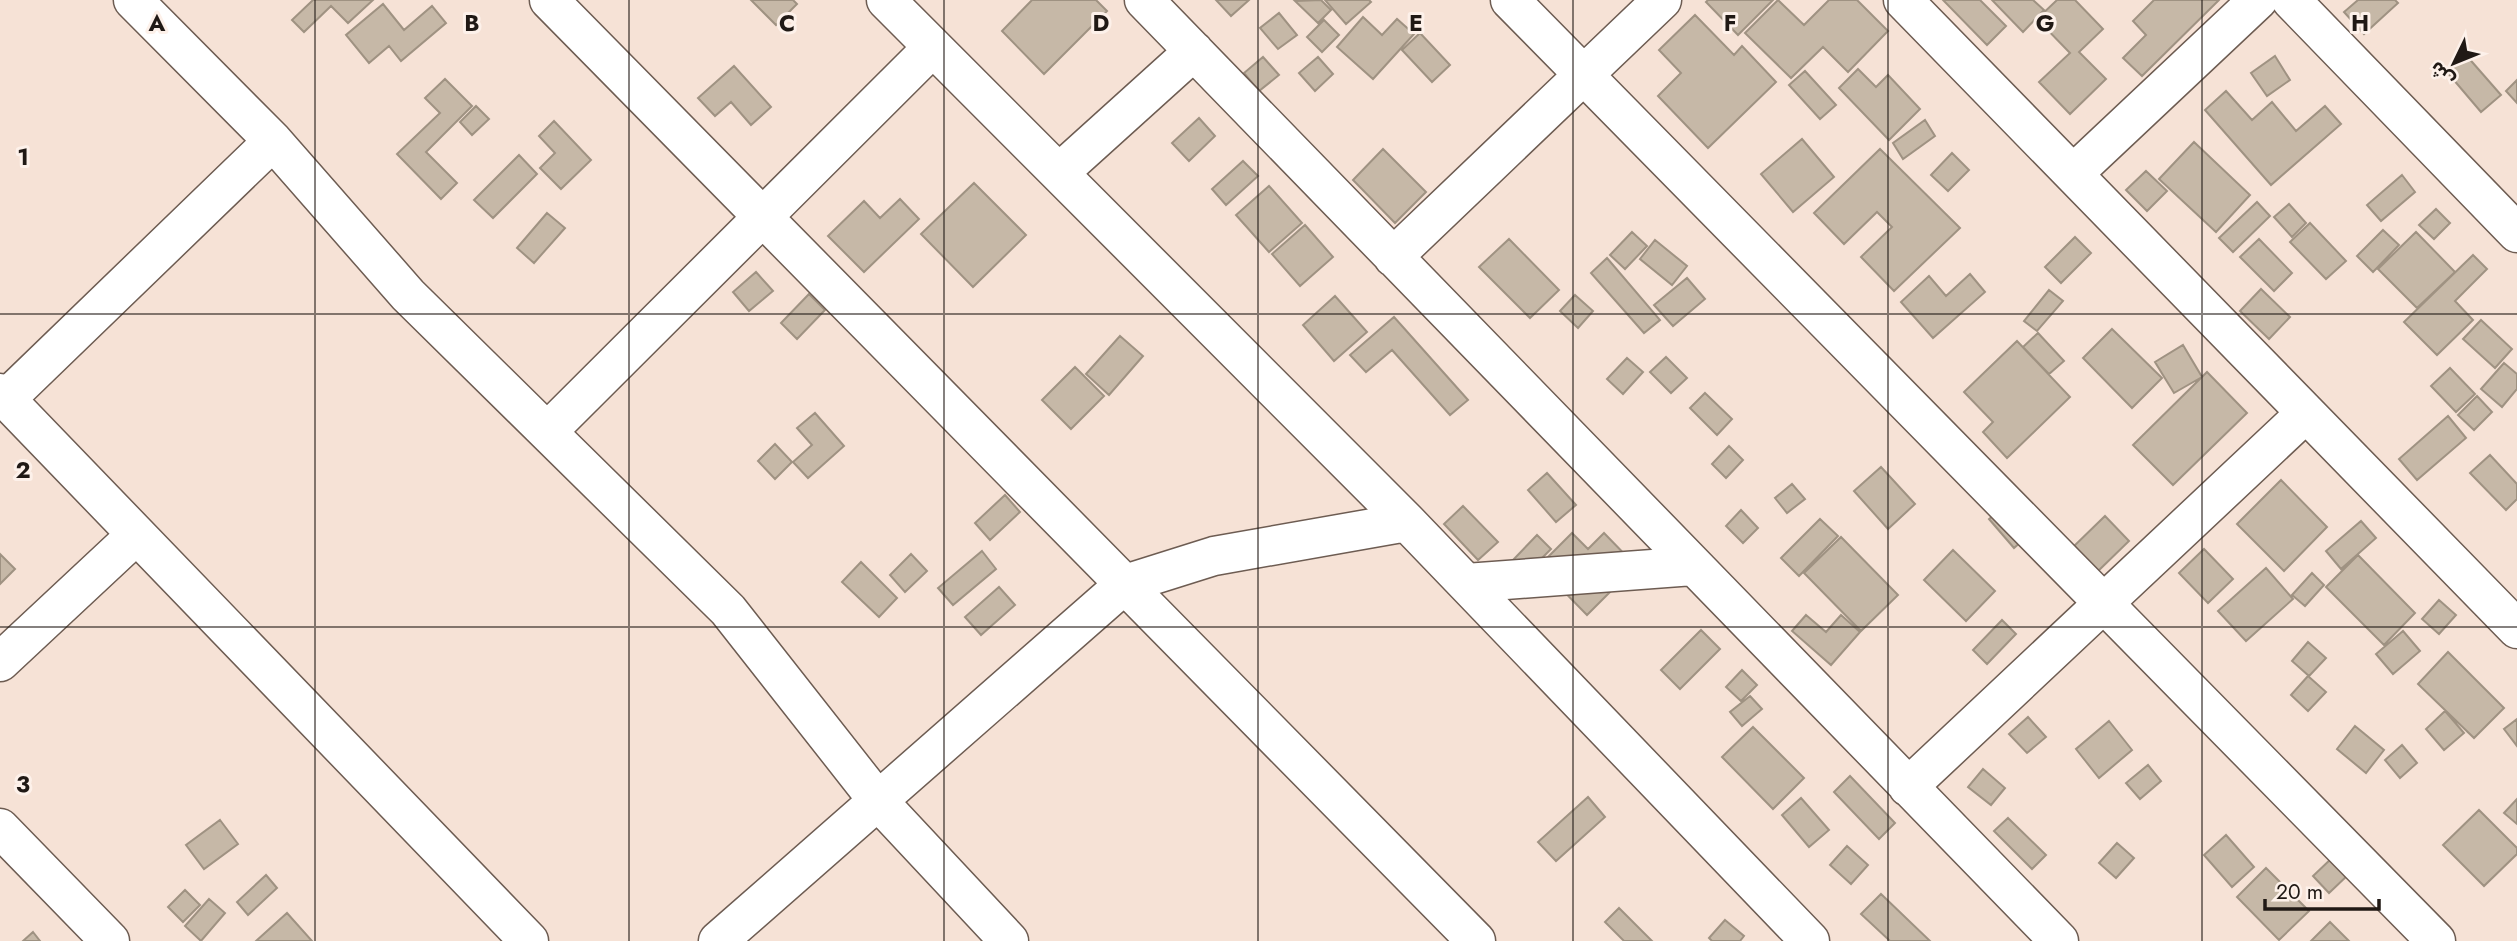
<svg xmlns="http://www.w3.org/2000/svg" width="2517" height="941" viewBox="0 0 2517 941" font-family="Jost,'Noto Sans Arabic',sans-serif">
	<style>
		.building { fill: #c6b8a7; stroke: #9f9282; stroke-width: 2 }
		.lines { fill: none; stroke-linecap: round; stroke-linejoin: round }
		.minor-casing { stroke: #6d5c52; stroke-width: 41 }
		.minor { stroke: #fff; stroke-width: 38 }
		.grid { fill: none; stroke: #201915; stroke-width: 2; stroke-opacity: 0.55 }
		.grid-label { font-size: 23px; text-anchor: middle; font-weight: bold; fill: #201915; stroke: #fdf1ea; stroke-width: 6; stroke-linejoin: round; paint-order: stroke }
	</style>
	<rect width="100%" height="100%" fill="#f6e2d6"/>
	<!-- building -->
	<path class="building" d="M313 0H373L348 23 331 6 304 32 292 20Z
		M751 0H793L797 4 776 25Z
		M1032 0H1096L1107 11 1044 74 1002 31Z
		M1216 0H1249L1231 16Z
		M1321 0 1331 10 1318 23 1295 1Z
		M1325 0H1369L1371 2 1346 24Z
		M1708 0H1773L1738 35 1706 2Z
		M1778 0 1804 25 1829 0H1857L1888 31 1848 72 1823 47 1791 78 1745 33Z
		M1943 0H1980L2006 26 1987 45Z
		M1992 0H2033L2044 10 2023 32Z
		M2057 0H2075L2103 29 2079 52 2106 79 2070 114 2039 82 2070 53 2037 19Z
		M2154 0H2219L2142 76 2123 58 2146 35 2133 21Z
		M2358 0H2395L2398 3 2364 34 2344 12Z
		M383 4 404 30 432 6 446 23 401 61 389 46 369 63 346 35Z
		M1279 13 1297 35 1278 49 1260 28Z
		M1695 15 1734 55 1742 46 1776 82 1708 148 1658 96 1681 73 1659 50Z
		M1363 17 1382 35 1397 19 1414 34 1373 79 1337 47Z
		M1324 20 1339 35 1322 52 1307 37Z
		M1420 33 1450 65 1432 82 1402 50Z
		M2466 55 2501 95 2481 112 2447 72Z
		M2275 56 2290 80 2267 96 2251 73Z
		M1263 57 1279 75 1259 91 1244 73Z
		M1318 57 1333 74 1315 91 1299 73Z
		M734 66 771 107 751 125 731 102 715 116 698 98Z
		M1858 69 1876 87 1888 75 1920 109 1889 140 1839 88Z
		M1805 71 1836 105 1820 119 1789 85Z
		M445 79 472 106 426 152 457 183 441 199 397 154 440 113 425 98Z
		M2517 80V103L2506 91Z
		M2226 91 2252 120 2272 102 2296 131 2325 106 2341 124 2271 185 2205 110Z
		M476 106 489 119 472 135 460 122Z
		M1199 118 1215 136 1189 161 1172 143Z
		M1925 120 1935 136 1903 159 1893 143Z
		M554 121 591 160 561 189 540 168 555 153 539 136Z
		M1802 139 1834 177 1793 212 1761 174Z
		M2194 142 2250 195 2216 232 2159 179Z
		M1383 149 1426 192 1395 223 1353 180Z
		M1880 149 1960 228 1894 291 1861 257 1892 227 1877 212 1844 244 1814 213Z
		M1952 153 1969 170 1948 191 1931 175Z
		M519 155 537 174 493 218 474 200Z
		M1243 161 1258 176 1226 205 1212 189Z
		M2146 171 2167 191 2147 211 2126 190Z
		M2402 175 2415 192 2381 221 2367 205Z
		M974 183 1026 235 973 287 921 234Z
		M1269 186 1302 223 1269 252 1236 215Z
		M900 199 919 219 864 272 828 236 864 201 880 218Z
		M2257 202 2270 216 2233 252 2219 238Z
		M2289 204 2306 223 2292 237 2274 217Z
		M2436 209 2450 223 2434 239 2419 225Z
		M547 213 565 228 534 263 517 248Z
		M2310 223 2346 261 2326 279 2290 242Z
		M1305 225 1333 257 1300 286 1272 254Z
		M2383 230 2399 245 2373 272 2357 256Z
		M1632 232 1647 246 1625 269 1610 255Z
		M2416 232 2455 272 2417 308 2378 269Z
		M2075 237 2091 253 2061 283 2045 267Z
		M1509 239 1559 290 1530 318 1479 267Z
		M2259 239 2292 273 2274 291 2240 257Z
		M1655 240 1687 266 1672 285 1640 259Z
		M2473 255 2487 269 2455 301 2473 320 2437 355 2404 322Z
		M1607 258 1660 320 1644 333 1591 273Z
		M756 272 773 291 749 311 733 292Z
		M1970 274 1985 292 1933 338 1901 302 1929 276 1946 296Z
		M1687 278 1705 299 1673 326 1654 305Z
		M2261 289 2290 317 2269 339 2240 311Z
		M2049 290 2063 301 2037 331 2024 321Z
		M809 294 825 310 797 339 781 323Z
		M1575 295 1593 311 1578 328 1560 311Z
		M1335 296 1367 332 1334 361 1303 325Z
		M1394 317 1468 400 1450 415 1392 350 1366 372 1350 355Z
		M2481 320 2512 349 2495 368 2463 339Z
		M2112 329 2162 378 2132 408 2083 358Z
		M2038 333 2064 361 2049 374 2023 347Z
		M1120 336 1143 356 1109 395 1086 374Z
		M2017 341 2070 397 2007 458 1983 432 1993 422 1964 392Z
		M2183 345 2202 377 2174 393 2155 362Z
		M1666 357 1687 378 1671 393 1650 372Z
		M1627 358 1643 372 1623 394 1607 379Z
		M2504 363 2517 374V389L2502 407 2481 389Z
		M1075 367 1104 396 1071 429 1042 400Z
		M2450 368 2475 394 2456 412 2431 386Z
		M2207 372 2247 413 2173 485 2133 445Z
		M1705 393 1732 419 1717 435 1690 408Z
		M2477 396 2492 412 2474 430 2458 415Z
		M815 413 844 446 808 478 793 462 812 445 797 428Z
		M2448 416 2466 438 2417 480 2399 459Z
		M775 444 792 462 775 479 758 461Z
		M1729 446 1743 460 1726 478 1712 464Z
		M2490 455 2517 484V499L2506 510 2470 473Z
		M1881 467 1915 504 1888 529 1854 491Z
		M1547 473 1576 505 1556 522 1528 490Z
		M2281 480 2327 527 2284 571 2237 524Z
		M1792 484 1805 499 1787 513 1775 498Z
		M1005 495 1020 512 990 540 975 523Z
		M2006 505 2030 534 2014 548 1989 519Z
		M1463 506 1498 542 1478 560 1444 524Z
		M1741 510 1758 528 1743 543 1726 526Z
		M2105 516 2129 541 2095 574 2071 549Z
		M1820 519 1838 536 1799 576 1781 558Z
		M2361 521 2376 538 2341 569 2326 551Z
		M1572 533 1588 549 1604 533 1636 566 1587 615 1539 566Z
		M1537 535 1551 549 1528 572 1514 559Z
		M1841 537 1898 595 1861 631 1804 573Z
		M2204 549 2233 579 2208 603 2179 573Z
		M1953 550 1995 591 1966 621 1924 580Z
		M982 551 996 569 953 605 938 588Z
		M0 554 15 569 0 584Z
		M911 554 927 571 905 592 890 575Z
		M2358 555 2415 613 2384 645 2326 587Z
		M861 562 897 598 879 617 842 582Z
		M2266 568 2293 599 2246 641 2218 611Z
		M2312 573 2324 585 2305 606 2292 595Z
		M999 587 1015 605 981 635 965 617Z
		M2439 600 2456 615 2439 634 2422 619Z
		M1806 615 1826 632 1841 615 1860 632 1831 665 1792 631Z
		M2002 620 2016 634 1987 664 1973 650Z
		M1701 630 1720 649 1680 689 1661 670Z
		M2403 631 2420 651 2393 674 2376 654Z
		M2308 642 2326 658 2309 676 2292 661Z
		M2448 652 2504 708 2474 738 2418 684Z
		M1742 670 1757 685 1741 701 1726 687Z
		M2308 676 2326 692 2308 711 2291 695Z
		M1750 696 1762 709 1742 726 1730 712Z
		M2445 711 2464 733 2444 750 2426 729Z
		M2028 717 2046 737 2027 753 2009 734Z
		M2517 719V746L2504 729Z
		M2109 721 2132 750 2099 778 2076 749Z
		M2355 726 2384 750 2366 773 2337 749Z
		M1753 727 1804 778 1773 809 1722 757Z
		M2402 745 2417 763 2400 778 2385 760Z
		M2148 765 2161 781 2140 799 2126 783Z
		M1983 769 2005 788 1991 805 1968 787Z
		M1850 776 1895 823 1879 839 1834 792Z
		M1588 797 1605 817 1556 861 1538 842Z
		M1801 798 1829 830 1809 847 1782 815Z
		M2517 799V824L2504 813Z
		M2479 810 2517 848V854L2484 886 2443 845Z
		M2008 818 2046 855 2032 869 1994 831Z
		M220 820 238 844 204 869 186 845Z
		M2226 835 2254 867 2232 887 2204 855Z
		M2117 843 2134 858 2116 878 2099 863Z
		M1847 846 1868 865 1851 884 1830 865Z
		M2333 857 2349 874 2329 893 2313 876Z
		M2266 868 2309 911 2279 940 2237 897Z
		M266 875 277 888 248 915 237 902Z
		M185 890 200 905 183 922 168 907Z
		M1881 894 1930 941H1890L1861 914Z
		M209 899 225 913 201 941 185 926Z
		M1619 908 1652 941H1624L1605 922Z
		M287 913 312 941H256Z
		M1725 920 1744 936 1740 941H1712L1709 938Z
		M2330 922 2349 941H2311Z
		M33 932 40 941H23Z"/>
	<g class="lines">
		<defs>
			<path id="minor" d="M133 0 273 141 408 295 728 610 879 802 1009 941
				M549 0 1476 941
				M886 0 1407 522 1810 941
				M1144 0 2059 941
				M1510 0 2436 941
				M1903 0 2517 629
				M2291 0 2517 233
				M1060 172 1194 51
				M2073 174 2258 0
				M1393 257 1662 0
				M0 393 529 941
				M6 399 273 141
				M548 431 932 48
				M1466 583 1693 566
				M0 662 135 536
				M1908 787 2306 413
				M0 828 110 941
				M718 941 1125 584 1214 556 1407 522"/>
		</defs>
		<!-- minor casing -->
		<use href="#minor" class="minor-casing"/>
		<!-- minor -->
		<use href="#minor" class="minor"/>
	</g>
	<!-- grid -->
	<path class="grid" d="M315 0V941M629 0V941M944 0V941M1258 0V941M1573 0V941M1888 0V941M2202 0V941M0 314H2517M0 627H2517"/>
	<g class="grid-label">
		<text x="157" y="31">A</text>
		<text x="472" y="31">B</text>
		<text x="787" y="31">C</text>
		<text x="1101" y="31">D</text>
		<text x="1416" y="31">E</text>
		<text x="1730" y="31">F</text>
		<text x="2045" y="31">G</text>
		<text x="2360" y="31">H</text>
		<text x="23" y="165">1</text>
		<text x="23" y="478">2</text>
		<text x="23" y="792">3</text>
	</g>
	<!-- north arrow -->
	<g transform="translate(2454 63) rotate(227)" stroke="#fdf1ea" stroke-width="5" paint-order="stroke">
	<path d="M0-5L12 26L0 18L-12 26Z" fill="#201915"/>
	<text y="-10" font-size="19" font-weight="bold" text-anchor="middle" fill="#201915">ش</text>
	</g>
	<!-- scale -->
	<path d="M2265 899v10h114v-10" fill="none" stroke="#201915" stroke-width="3.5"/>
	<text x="2276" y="899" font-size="21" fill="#201915" stroke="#fdf1ea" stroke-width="5" paint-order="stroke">20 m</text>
</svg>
